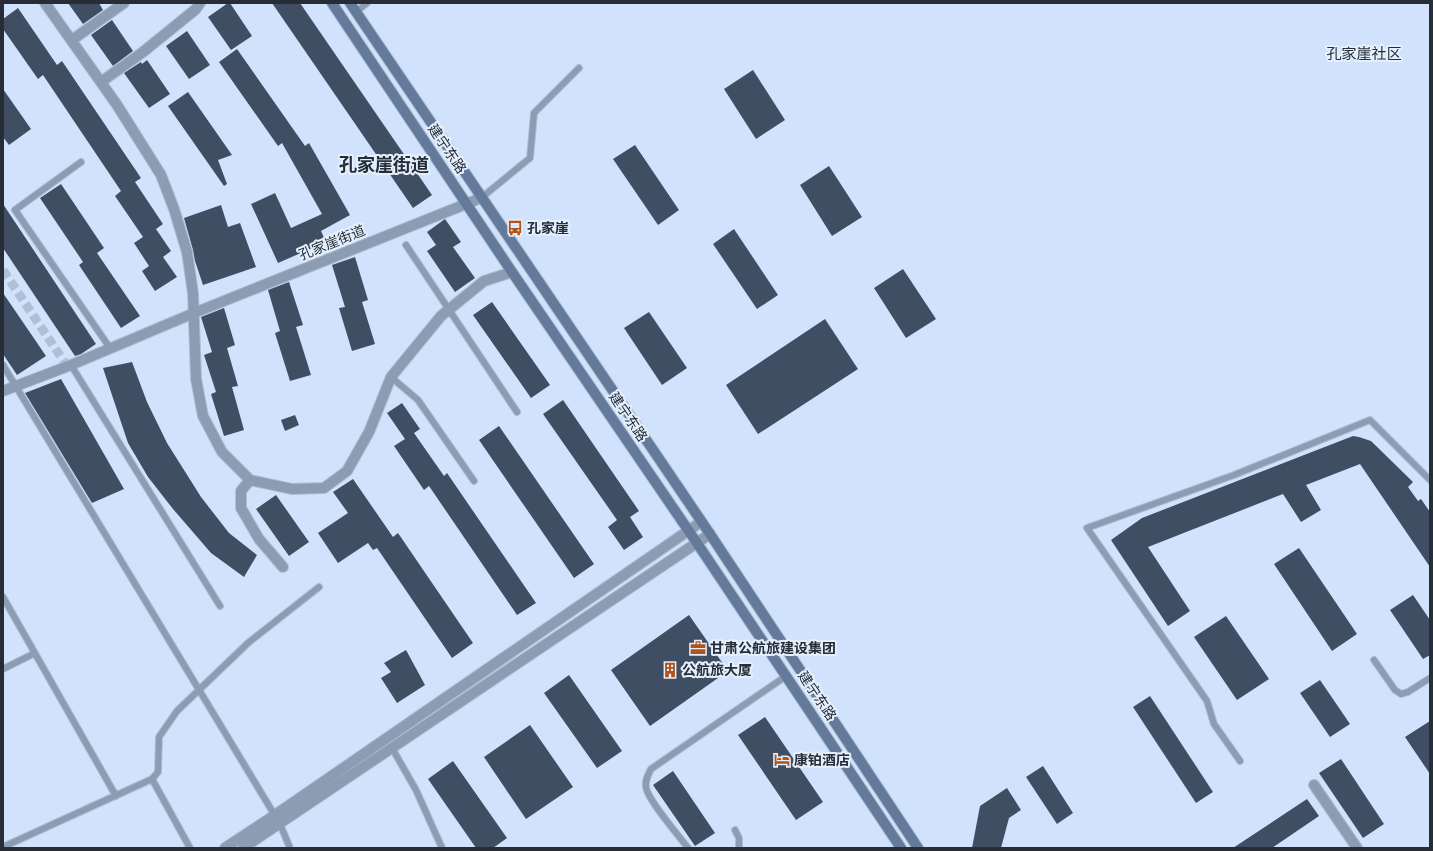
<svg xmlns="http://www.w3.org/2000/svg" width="1433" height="851" viewBox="0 0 1433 851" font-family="Spectral,'Noto Sans SC',serif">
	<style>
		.building { fill: #3f4e63 }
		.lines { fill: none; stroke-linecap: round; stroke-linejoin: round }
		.pedestrian-tunnel { stroke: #afbfd4; stroke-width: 9; stroke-dasharray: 9 4.5; stroke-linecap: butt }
		.service-casing { stroke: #afbfd4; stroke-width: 8 }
		.minor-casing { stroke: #afbfd4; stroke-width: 12 }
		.tertiary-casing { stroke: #afbfd4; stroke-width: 12 }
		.secondary-casing { stroke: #afbfd4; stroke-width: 12 }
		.service { stroke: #8c9cb2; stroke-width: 6 }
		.minor { stroke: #8c9cb2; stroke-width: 10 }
		.tertiary { stroke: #8c9cb2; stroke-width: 10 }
		.secondary { stroke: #637a9a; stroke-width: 10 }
		.labels { text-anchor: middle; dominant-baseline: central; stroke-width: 4; stroke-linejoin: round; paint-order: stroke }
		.street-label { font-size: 14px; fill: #262d36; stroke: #e5f0ff }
		.poi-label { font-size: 14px; font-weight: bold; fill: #262d36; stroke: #e5f0ff; text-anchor: start }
		.neighbourhood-label { font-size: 15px; fill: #262d36; stroke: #e5f0ff }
		.district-label { font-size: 18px; font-weight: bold; fill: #262d36; stroke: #e5f0ff }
	</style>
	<rect width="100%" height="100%" fill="#d1e3fc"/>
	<!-- building -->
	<path class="building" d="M68 3H99L103 10 83 24Z
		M228 3H230L252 36 231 50 208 17Z
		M272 3H300L432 195 413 208Z
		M18 8 57 65 62 61 141 178 135 182 163 224 156 229 171 251 163 257 177 277 155 291 142 271 149 266 134 243 143 237 115 196 121 191 43 75 38 79 3 29V19Z
		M112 20 133 51 113 66 91 35Z
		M187 31 210 65 189 79 166 46Z
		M237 49 305 146 309 143 350 215 321 231 326 242 278 263 251 204 275 193 291 228 322 214 282 143 278 146 219 62Z
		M147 60 170 94 149 108 124 73 141 62 142 64Z
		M753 70 785 120 756 139 724 89Z
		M3 89 31 129 9 145 3 137Z
		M188 92 232 155 218 160 227 184 224 186 168 106Z
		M635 145 679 210 658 225 613 159Z
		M829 166 862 217 832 236 800 185Z
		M61 184 104 248 97 253 140 316 121 328 79 265 83 262 40 198Z
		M3 204 96 344 81 354 75 356 3 248Z
		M221 205 228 227 240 223 256 267 203 285 195 261 193 250 184 218Z
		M445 219 461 242 453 247 475 278 455 292 427 251 436 245 427 232Z
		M734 229 778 295 757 309 713 244Z
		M355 257 368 300 362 302 375 344 352 351 339 308 345 307 332 265Z
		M903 269 936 319 906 338 874 288Z
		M289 282 303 325 296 327 311 375 290 381 275 333 280 331 268 290Z
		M3 293 46 356 17 375 3 354Z
		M492 302 550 385 531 398 473 315Z
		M224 308 235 345 227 348 238 386 232 387 244 430 224 436 211 394 216 392 204 355 212 352 201 317Z
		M649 312 687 368 662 385 624 328Z
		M825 319 858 369 758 434 726 385Z
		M132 362 147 402 167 443 201 497 229 533 257 555 244 577 211 553 173 509 148 477 128 443 103 368Z
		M61 379 124 489 92 503 25 393Z
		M563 400 639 511 630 517 643 537 624 550 608 527 617 520 543 414Z
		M402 403 420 429 414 433 444 476 447 473 536 603 517 615 429 486 424 490 394 446 405 439 387 413Z
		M295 415 299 425 285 431 281 420Z
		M499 426 594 564 574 578 479 440Z
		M1353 436 1359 437 1371 441 1413 482 1408 487 1418 501 1421 499 1430 512V567L1360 464 1306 485 1321 510 1301 522 1283 494 1148 547 1190 611 1168 626 1111 540 1142 518Z
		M353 479 393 537 398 533 473 643 452 658 377 548 373 550 368 543 338 563 318 533 348 513 333 492Z
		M276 495 309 542 289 556 256 509Z
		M1299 548 1357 634 1332 651 1274 564Z
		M1413 595 1430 620V655L1423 659 1390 610Z
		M689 615 728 671 650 726 611 670Z
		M1226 616 1269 679 1237 700 1194 637Z
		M406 650 425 685 397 703 381 678 391 672 384 663Z
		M569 675 622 751 597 768 544 693Z
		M1320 680 1350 724 1330 737 1300 693Z
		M1150 696 1213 792 1196 803 1133 707Z
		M765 717 823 802 796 820 738 735Z
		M1430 721V774L1405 737Z
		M530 725 573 787 526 819 484 757Z
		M1341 759 1384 824 1363 838 1319 773Z
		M453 761 507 838 493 848H476L428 779Z
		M1043 766 1073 813 1057 824 1026 777Z
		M673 771 715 833 695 846 653 785Z
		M1007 788 1021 810 1009 818 1001 848H972L980 806Z
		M1307 799 1319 816 1272 848H1233Z"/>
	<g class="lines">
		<!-- pedestrian-tunnel -->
		<path class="pedestrian-tunnel" d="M3 270 67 366"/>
		<defs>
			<path id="service" d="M356 12 367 3
				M81 162 15 210 110 348
				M481 198 530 158 534 113 579 68
				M406 245 517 412
				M3 365 280 824 290 848
				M71 365 220 606
				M391 377 418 400 474 481
				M3 597 116 796
				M1374 660 1395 690 1401 694 1408 692 1430 678
				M3 669 35 653
				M392 748 416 790 442 848
				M1240 761 1214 724 1207 701 1087 528 1234 475 1370 420 1430 480
				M735 830 739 838V848
				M3 847 152 779
				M190 848 152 779 158 772 159 737 177 711 248 643 319 587
				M688 848C679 836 647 799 646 787 645 780 648 775 651 769L786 676"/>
			<path id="minor" d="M45 3 117 105 161 175 174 209 187 252 193 293 196 379 203 416 222 452 250 480 292 489 324 488 347 471 369 432 391 377 441 316 484 281 512 272
				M72 40 124 3
				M101 82 143 52 196 9 200 3
				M3 391 71 365 194 313 481 198
				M250 480 241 491V508L259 539 283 567
				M1314 785 1357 848"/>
			<path id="tertiary" d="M225 848 275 815 701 522
				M243 848 710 534"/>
			<path id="secondary" d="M332 3 512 272 697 543 901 848
				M350 3 710 534 918 848"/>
		</defs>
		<!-- service casing -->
		<use href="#service" class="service-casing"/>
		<!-- minor casing -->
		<use href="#minor" class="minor-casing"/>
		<!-- tertiary casing -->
		<use href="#tertiary" class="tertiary-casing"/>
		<!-- secondary casing -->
		<use href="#secondary" class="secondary-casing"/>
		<!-- service -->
		<use href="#service" class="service"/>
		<!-- minor -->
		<use href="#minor" class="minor"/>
		<!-- tertiary -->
		<use href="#tertiary" class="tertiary"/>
		<!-- secondary -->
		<use href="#secondary" class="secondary"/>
	</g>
	<!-- icons -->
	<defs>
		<symbol id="bus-bare" viewBox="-9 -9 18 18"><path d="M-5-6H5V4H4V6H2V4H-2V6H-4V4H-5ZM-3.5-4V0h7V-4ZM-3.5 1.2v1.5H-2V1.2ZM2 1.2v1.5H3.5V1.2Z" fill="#b55316" stroke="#e5f0ff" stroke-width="2.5" paint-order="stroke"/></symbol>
		<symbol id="office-bare" viewBox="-9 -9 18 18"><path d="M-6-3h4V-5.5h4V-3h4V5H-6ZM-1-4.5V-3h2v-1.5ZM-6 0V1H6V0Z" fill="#b55316" stroke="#e5f0ff" stroke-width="2.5" paint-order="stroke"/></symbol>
		<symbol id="building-bare" viewBox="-9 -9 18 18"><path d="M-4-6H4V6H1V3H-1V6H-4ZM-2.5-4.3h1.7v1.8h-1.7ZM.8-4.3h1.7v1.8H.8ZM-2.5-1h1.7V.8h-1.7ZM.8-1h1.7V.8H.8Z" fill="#b55316" stroke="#e5f0ff" stroke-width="2.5" paint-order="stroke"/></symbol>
		<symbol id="hotel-bare" viewBox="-9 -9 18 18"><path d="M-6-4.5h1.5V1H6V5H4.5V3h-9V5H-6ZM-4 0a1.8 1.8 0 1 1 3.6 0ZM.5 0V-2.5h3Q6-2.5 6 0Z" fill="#b55316" stroke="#e5f0ff" stroke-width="2.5" paint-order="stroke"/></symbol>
	</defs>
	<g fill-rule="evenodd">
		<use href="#bus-bare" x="504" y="217" width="22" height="22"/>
		<use href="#office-bare" x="687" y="637" width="22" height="22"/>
		<use href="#building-bare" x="659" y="659" width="22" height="22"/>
		<use href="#hotel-bare" x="771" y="749" width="22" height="22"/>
	</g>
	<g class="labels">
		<!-- street labels -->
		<g class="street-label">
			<text transform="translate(447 149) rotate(56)">建宁东路</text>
			<text transform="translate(332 243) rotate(-22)">孔家崖街道</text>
			<text transform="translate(628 417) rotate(56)">建宁东路</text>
			<text transform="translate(817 696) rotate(56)">建宁东路</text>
		</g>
		<!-- poi labels -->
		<g class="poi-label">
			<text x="527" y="228">孔家崖</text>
			<text x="710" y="648">甘肃公航旅建设集团</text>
			<text x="682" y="670">公航旅大厦</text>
			<text x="794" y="760">康铂酒店</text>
		</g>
		<!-- neighbourhood labels -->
		<g class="neighbourhood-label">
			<text x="1364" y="54">孔家崖社区</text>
		</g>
		<!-- district labels -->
		<g class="district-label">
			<text x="384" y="165">孔家崖街道</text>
		</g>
	</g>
	<!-- border -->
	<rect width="1433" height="851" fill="none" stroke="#262d36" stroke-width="8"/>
</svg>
